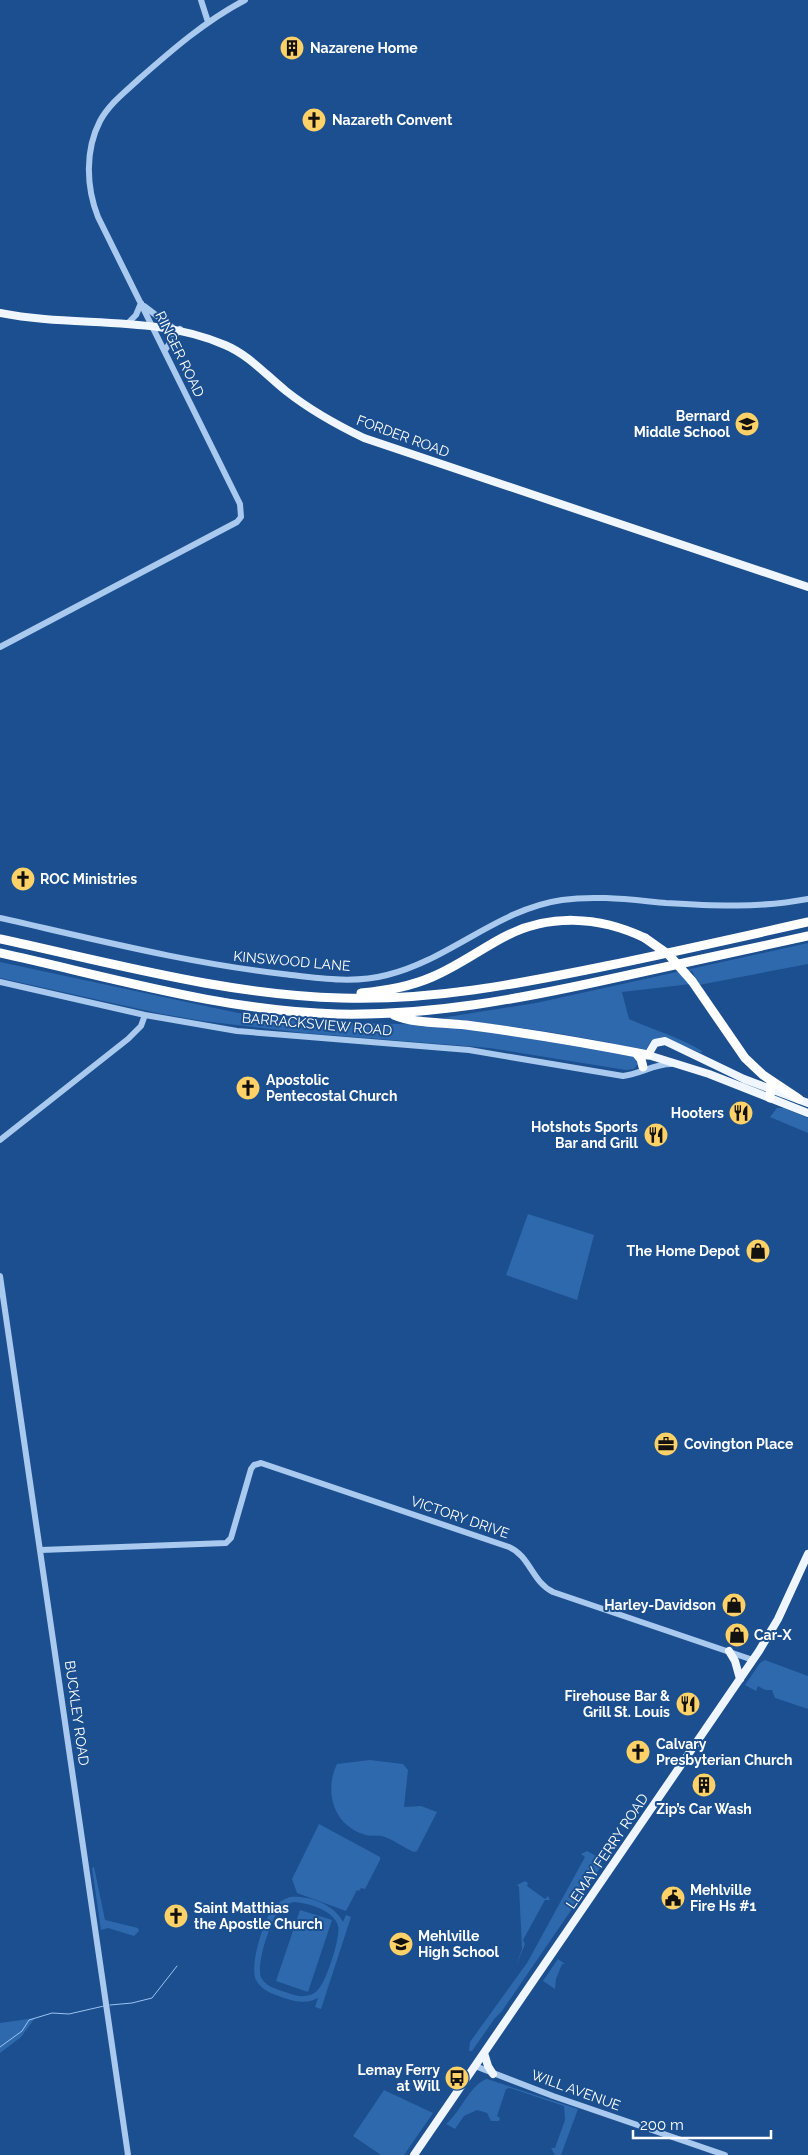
<svg xmlns="http://www.w3.org/2000/svg" width="808" height="2155" viewBox="0 0 808 2155" font-family="Raleway,sans-serif">
	<style>
		.green { fill: #2e69ad; fill-rule: evenodd }
		.lines { fill: none; stroke-linecap: round; stroke-linejoin: round }
		.stream { stroke: #9cc4f0; stroke-width: 1 }
		.minor { stroke: #a9c9ee; stroke-width: 6 }
		.major { stroke: #f0f6ff; stroke-width: 8 }
		.highway { stroke: #fff; stroke-width: 9 }
		.highway-bridge { stroke: #fff; stroke-width: 9 }
		.labels { text-anchor: middle; dominant-baseline: central; stroke-width: 4; stroke-linejoin: round; paint-order: stroke }
		.poi-label { font-size: 14px; font-weight: bold; fill: #fff; stroke: #1b4f8f; text-anchor: start }
		.street-label { font-size: 14px; fill: #fff; stroke: #1b4f8f }
	</style>
	<rect width="100%" height="100%" fill="#1b4f8f"/>
	<!-- green -->
	<path class="green" d="M808 943V964L699 985 692 971 682 973 691 984 622 992 629 1019C654 1030 679 1037 702 1051L701 1053 662 1037 651 1041 645 1051C578 1034 509 1026 441 1018L536 1003Z
		M0 962 238 1013 313 1022 440 1025 559 1041 635 1057 638 1064 634 1069 626 1070 490 1048 304 1033 203 1021 162 1014 0 978Z
		M777 1108H784L808 1118V1133L770 1117Z
		M528 1214 594 1235 577 1300 506 1275Z
		M765 1660 808 1676V1709L775 1698 772 1690H765L758 1686 756 1691 745 1685 760 1663Z
		M370 1760 403 1764 408 1770 404 1807 421 1806 437 1812 417 1851 414 1852C404 1848 393 1839 382 1836 376 1835 370 1837 363 1834 333 1824 324 1791 337 1764Z
		M319 1824 380 1857V1860L365 1889 361 1888 359 1891 357 1890 346 1911 297 1893 292 1879Z
		M587 1851 598 1857 602 1864 600 1868 502 2011 495 2018 472 2051H469L470 2042 527 1963 585 1857 581 1854Z
		M94 1867 105 1920 138 1928 139 1931 134 1936 108 1928 101 1930 92 1868Z
		M525 1881 528 1883 527 1886 545 1899 548 1896 550 1900H545L523 1940 525 1944 516 1966 522 1949 519 1887 517 1885Z
		M290 1897C309 1895 335 1905 343 1922L346 1915 351 1917 321 2009 315 2007 318 1998C306 2004 297 2002 284 1998 273 1994 262 1991 256 1980 249 1966 264 1918 274 1907 278 1902 284 1899 290 1897ZM294 1902C308 1903 334 1910 338 1926 341 1936 327 1978 320 1987 317 1992 311 1996 304 1996 297 1997 289 1993 282 1991 274 1988 265 1986 261 1977 256 1965 270 1922 278 1912 282 1906 287 1904 294 1902Z
		M300 1910 332 1920 308 1992 276 1981Z
		M558 1959 565 1964H562L556 1979 555 1989 543 1981Z
		M35 2018 21 2037 0 2053V2023Z
		M487 2079 578 2109 561 2155H555L551 2148H555L565 2120 564 2106 510 2088 506 2089 497 2116 500 2118 499 2121H491L487 2113 477 2110 464 2116 455 2129 446 2124C460 2113 471 2083 487 2079Z
		M384 2090 433 2113 404 2155H381L353 2136Z"/>
	<g class="lines">
		<!-- stream -->
		<path class="stream" d="M110 2005 132 2003 152 1998 177 1966
			M0 2047 22 2031 29 2020 52 2013 69 2014 104 2006"/>
		<!-- minor -->
		<path class="minor" d="M201 0 208 22
			M144 306 173 328
			M127 324 136 315 141 303
			M165 350 180 329
			M0 647 237 522 241 517 240 504 98 217C86 187 85 150 100 121 109 104 125 92 139 79 172 50 205 21 245 0
			M0 918C94 939 187 963 283 974 317 978 353 984 387 975 449 960 498 909 562 900 597 895 632 900 666 903 714 906 761 908 808 899
			M0 982 145 1015 237 1031 469 1050 623 1076C640 1074 654 1064 671 1064
			M0 1140 128 1039 141 1026 145 1015
			M0 1276 128 2155
			M41 1550 226 1543 231 1538 251 1469 254 1465 261 1463 509 1547C530 1556 532 1582 553 1592L753 1660
			M475 2066 553 2096 725 2155"/>
		<!-- major -->
		<path class="major" d="M0 313C75 328 154 314 225 345 249 355 266 375 286 391 310 410 337 425 364 438L808 587
			M808 1103 744 1079 665 1041 655 1043 648 1055 709 1074 808 1113
			M729 1651 735 1661 740 1679
			M484 2053 488 2066 493 2074
			M414 2155 759 1651 778 1619 808 1554"/>
		<!-- highway -->
		<path class="highway" d="M0 939C112 963 226 995 341 998 431 1001 518 984 606 966 674 952 741 937 808 922
			M0 953C110 977 223 1011 337 1014 430 1016 519 999 610 979 676 965 742 950 808 936
			M692 981 745 1058 763 1075 799 1099
			M361 993C385 991 409 987 432 977 456 967 478 951 502 938 548 913 599 916 645 938
			M394 1015C415 1024 443 1022 466 1025 527 1033 587 1043 648 1055
			M636 1053 641 1059 643 1067
			M770 1098 771 1081"/>
		<!-- highway-bridge -->
		<path class="highway-bridge" d="M645 938 669 955 692 981"/>
	</g>
	<!-- icons -->
	<defs>
		<symbol id="building-disc" viewBox="-11 -11 22 22"><circle r="9.5" fill="#ffd166" stroke="#1b4f8f"/><path d="M-4-6H4V6H1V3H-1V6H-4ZM-2.5-4.3h1.7v1.8h-1.7ZM.8-4.3h1.7v1.8H.8ZM-2.5-1h1.7V.8h-1.7ZM.8-1h1.7V.8H.8Z" fill="#111"/></symbol>
		<symbol id="church-disc" viewBox="-11 -11 22 22"><circle r="9.5" fill="#ffd166" stroke="#1b4f8f"/><path d="M-1.2-6h2.4v3.5h3.3v2.4h-3.3V6h-2.4V-.1h-3.3v-2.4h3.3Z" fill="#111"/></symbol>
		<symbol id="school-disc" viewBox="-11 -11 22 22"><circle r="9.5" fill="#ffd166" stroke="#1b4f8f"/><path d="M0-5L7-2L0 1L-7-2ZM-4 1L0 2.5L4 1V4Q0 6-4 4Z" fill="#111"/></symbol>
		<symbol id="restaurant-disc" viewBox="-11 -11 22 22"><circle r="9.5" fill="#ffd166" stroke="#1b4f8f"/><path d="M-5-6h1v4h1v-4h1v4h1v-4h1v5L-1.5 .5V6h-2V.5L-5-1ZM5-6V6H3V1.5H1.5Q1.5-4 5-6Z" fill="#111"/></symbol>
		<symbol id="shop-disc" viewBox="-11 -11 22 22"><circle r="9.5" fill="#ffd166" stroke="#1b4f8f"/><path d="M-5-2.5h2.3a2.7 3.5 0 0 1 5.4 0H5L5.5 6h-11ZM-1.5-2.5h3a1.5 2.3 0 0 0-3 0Z" fill="#111"/></symbol>
		<symbol id="office-disc" viewBox="-11 -11 22 22"><circle r="9.5" fill="#ffd166" stroke="#1b4f8f"/><path d="M-6-3h4V-5.5h4V-3h4V5H-6ZM-1-4.5V-3h2v-1.5ZM-6 0V1H6V0Z" fill="#111"/></symbol>
		<symbol id="civic-disc" viewBox="-11 -11 22 22"><circle r="9.5" fill="#ffd166" stroke="#1b4f8f"/><path d="M-.6-6.5H3V-4.5H.6V-3L4-1V1h2V6H-6V1h2V-1L-.6-3ZM-1.2 2.5V6h2.4V2.5Z" fill="#111"/></symbol>
		<symbol id="bus-disc" viewBox="-11 -11 22 22"><circle r="9.5" fill="#ffd166" stroke="#1b4f8f"/><path d="M-5-6H5V4H4V6H2V4H-2V6H-4V4H-5ZM-3.5-4V0h7V-4ZM-3.5 1.2v1.5H-2V1.2ZM2 1.2v1.5H3.5V1.2Z" fill="#111"/></symbol>
	</defs>
	<g fill-rule="evenodd">
		<use href="#building-disc" x="278" y="34" width="28" height="28"/>
		<use href="#church-disc" x="300" y="106" width="28" height="28"/>
		<use href="#school-disc" x="733" y="410" width="28" height="28"/>
		<use href="#church-disc" x="9" y="865" width="28" height="28"/>
		<use href="#church-disc" x="234" y="1074" width="28" height="28"/>
		<use href="#restaurant-disc" x="727" y="1099" width="28" height="28"/>
		<use href="#restaurant-disc" x="642" y="1121" width="28" height="28"/>
		<use href="#shop-disc" x="744" y="1237" width="28" height="28"/>
		<use href="#office-disc" x="652" y="1430" width="28" height="28"/>
		<use href="#shop-disc" x="720" y="1591" width="28" height="28"/>
		<use href="#shop-disc" x="723" y="1621" width="28" height="28"/>
		<use href="#restaurant-disc" x="674" y="1690" width="28" height="28"/>
		<use href="#church-disc" x="624" y="1738" width="28" height="28"/>
		<use href="#building-disc" x="690" y="1771" width="28" height="28"/>
		<use href="#civic-disc" x="659" y="1884" width="28" height="28"/>
		<use href="#church-disc" x="162" y="1902" width="28" height="28"/>
		<use href="#school-disc" x="387" y="1930" width="28" height="28"/>
		<use href="#bus-disc" x="443" y="2064" width="28" height="28"/>
	</g>
	<g class="labels">
		<!-- poi labels -->
		<g class="poi-label">
			<text x="310" y="48">Nazarene Home</text>
			<text x="332" y="120">Nazareth Convent</text>
			<text x="730" y="416" text-anchor="end">Bernard<tspan x="730" dy="16">Middle School</tspan></text>
			<text x="40" y="879">ROC Ministries</text>
			<text x="266" y="1080">Apostolic<tspan x="266" dy="16">Pentecostal Church</tspan></text>
			<text x="724" y="1113" text-anchor="end">Hooters</text>
			<text x="638" y="1127" text-anchor="end">Hotshots Sports<tspan x="638" dy="16">Bar and Grill</tspan></text>
			<text x="740" y="1251" text-anchor="end">The Home Depot</text>
			<text x="684" y="1444">Covington Place</text>
			<text x="716" y="1605" text-anchor="end">Harley-Davidson</text>
			<text x="754" y="1635">Car-X</text>
			<text x="670" y="1696" text-anchor="end">Firehouse Bar &amp;<tspan x="670" dy="16">Grill St. Louis</tspan></text>
			<text x="656" y="1744">Calvary<tspan x="656" dy="16">Presbyterian Church</tspan></text>
			<text x="704" y="1809" text-anchor="middle">Zip’s Car Wash</text>
			<text x="690" y="1890">Mehlville<tspan x="690" dy="16">Fire Hs #1</tspan></text>
			<text x="194" y="1908">Saint Matthias<tspan x="194" dy="16">the Apostle Church</tspan></text>
			<text x="418" y="1936">Mehlville<tspan x="418" dy="16">High School</tspan></text>
			<text x="440" y="2070" text-anchor="end">Lemay Ferry<tspan x="440" dy="16">at Will</tspan></text>
		</g>
		<!-- street labels -->
		<g class="street-label">
			<text transform="translate(180 354) rotate(64)">RINGER ROAD</text>
			<text transform="translate(403 436) rotate(20)">FORDER ROAD</text>
			<text transform="translate(292 961) rotate(5)">KINSWOOD LANE</text>
			<text transform="translate(317 1024) rotate(5)">BARRACKSVIEW ROAD</text>
			<text transform="translate(460 1517) rotate(19)">VICTORY DRIVE</text>
			<text transform="translate(77 1713) rotate(82)">BUCKLEY ROAD</text>
			<text transform="translate(607 1851) rotate(-56)">LEMAY FERRY ROAD</text>
			<text transform="translate(576 2090) rotate(20)">WILL AVENUE</text>
		</g>
	</g>
	<!-- scale -->
	<path d="M633 2130v8h138v-8" fill="none" stroke="#ffffff" stroke-width="2.5"/>
	<text x="640" y="2130" font-size="15" fill="#ffffff" stroke="#1b4f8f" stroke-width="4" paint-order="stroke">200 m</text>
</svg>
